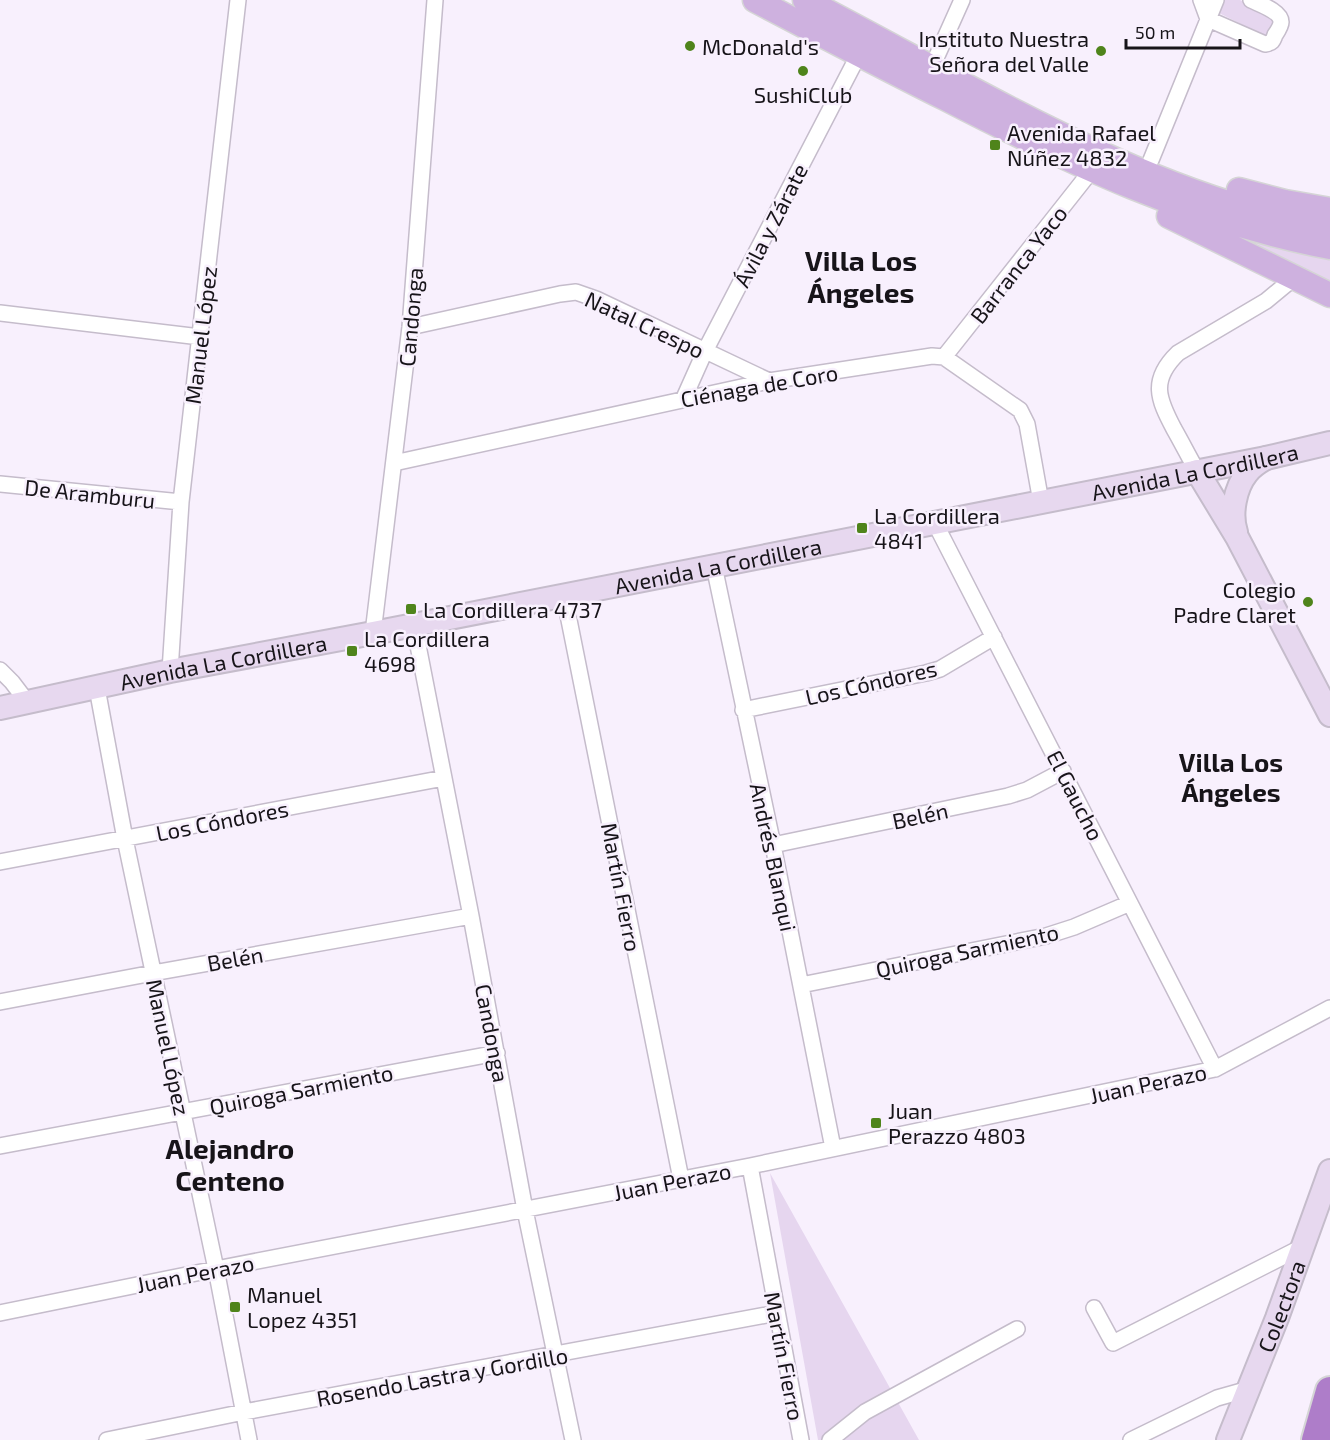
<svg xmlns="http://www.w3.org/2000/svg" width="1330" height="1440" viewBox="0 0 1330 1440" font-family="'Exo 2',sans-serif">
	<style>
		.green { fill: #e6d6ef }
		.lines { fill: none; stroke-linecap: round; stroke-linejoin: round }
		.minor-casing { stroke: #c5bccb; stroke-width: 18 }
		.secondary-casing { stroke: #c5bccb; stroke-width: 26 }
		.primary-casing { stroke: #d5d5d6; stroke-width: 27 }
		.motorway-casing { stroke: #d5d5d6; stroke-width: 32 }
		.minor { stroke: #fff; stroke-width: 15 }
		.secondary { stroke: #e7d8ef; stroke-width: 22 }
		.primary { stroke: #ceb1df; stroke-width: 24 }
		.motorway { stroke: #ae7dc9; stroke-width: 28 }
		.poi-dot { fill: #4f841b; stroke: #f8f0fd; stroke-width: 2 }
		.labels { text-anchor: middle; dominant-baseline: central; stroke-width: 5; stroke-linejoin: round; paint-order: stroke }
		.poi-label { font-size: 22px; fill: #171419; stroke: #f8f0fd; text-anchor: start }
		.street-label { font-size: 22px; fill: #171419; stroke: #f8f0fd }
		.quarter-label { font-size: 26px; font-weight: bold; fill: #171419; stroke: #f8f0fd }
		.district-label { font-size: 28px; font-weight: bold; fill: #171419; stroke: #f8f0fd }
	</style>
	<rect width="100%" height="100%" fill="#f8f0fd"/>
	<!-- green -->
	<path class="green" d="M1223 0H1240L1278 19 1269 38 1217 12Z
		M1189 220 1330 255V285Z
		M770 1173 919 1440H818Z"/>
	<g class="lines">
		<defs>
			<path id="minor" d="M1201 0 1208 19 1265 44C1272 43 1273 41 1275 35 1277 32 1281 26 1281 22 1281 11 1259 4 1251 0
				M932 67 962 0
				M1151 160 1216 0
				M0 313 200 337
				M410 327 560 294 576 292 596 299 769 381
				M944 357 1091 171
				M684 398 705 351 859 54
				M394 463 769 381 932 356 944 357 1020 410 1027 424 1041 502
				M1197 471C1189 457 1182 443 1174 429 1158 399 1150 380 1178 353L1266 301 1295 277
				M0 484 181 502
				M935 523 1215 1069
				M714 566 773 845 833 1148
				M564 595 681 1179
				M414 625 471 916 525 1210 573 1440
				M373 633 410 327 435 0
				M0 670 12 682 28 703
				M170 671 181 502 238 0
				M97 688 125 839 216 1269 249 1440
				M743 710 926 673 940 669 994 637
				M773 845 1008 796 1027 790 1063 771
				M0 862 444 778
				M801 985 1046 936 1074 927 1130 903
				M0 1002 153 973 471 916
				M0 1146 497 1053
				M750 1166 801 1440
				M1094 1308 1113 1343 1304 1246
				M0 1313 216 1269 750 1166 1215 1069 1330 1008
				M107 1440 244 1412 777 1313
				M830 1440 865 1412 1017 1329
				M1131 1440 1217 1398 1249 1389"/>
			<g id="secondary">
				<path d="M1197 471 1237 537 1330 715"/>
				<path d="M1236 532C1230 514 1235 488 1247 473 1252 466 1259 462 1266 458"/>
				<path id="s1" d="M0 708 170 671 373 633 1266 458 1330 443"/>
				<path id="s2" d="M1228 1440 1277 1318 1330 1171"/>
			</g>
			<path id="primary" d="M755 0C818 33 881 66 945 98 1069 162 1192 221 1330 247
				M805 0C972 86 1142 195 1330 229
				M1239 190 1285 202 1330 210
				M1169 216 1330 295"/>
			<path id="motorway" d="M1316 1440 1330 1391"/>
		</defs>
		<!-- minor casing -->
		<use href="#minor" class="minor-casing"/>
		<!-- secondary casing -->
		<use href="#secondary" class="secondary-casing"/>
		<!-- primary casing -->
		<use href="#primary" class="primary-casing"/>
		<!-- motorway casing -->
		<use href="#motorway" class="motorway-casing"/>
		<!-- minor -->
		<use href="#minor" class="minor"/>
		<!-- secondary -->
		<use href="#secondary" class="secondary"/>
		<!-- primary -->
		<use href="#primary" class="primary"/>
		<!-- motorway -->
		<use href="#motorway" class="motorway"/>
	</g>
	<!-- markers -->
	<g class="poi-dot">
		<circle cx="690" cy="46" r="6"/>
		<circle cx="1101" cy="51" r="6"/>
		<circle cx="803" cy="71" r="6"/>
		<rect x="989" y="139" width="12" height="12" rx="3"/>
		<rect x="856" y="522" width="12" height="12" rx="3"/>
		<circle cx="1308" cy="602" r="6"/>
		<rect x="405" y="603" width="12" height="12" rx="3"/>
		<rect x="346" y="645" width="12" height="12" rx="3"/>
		<rect x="870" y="1117" width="12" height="12" rx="3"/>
		<rect x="229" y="1301" width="12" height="12" rx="3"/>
	</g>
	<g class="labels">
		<!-- poi labels -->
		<g class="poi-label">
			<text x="1089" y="38" text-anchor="end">Instituto Nuestra<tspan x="1089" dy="25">Señora del Valle</tspan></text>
			<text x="702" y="46">McDonald's</text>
			<text x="803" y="94" text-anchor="middle">SushiClub</text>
			<text x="1007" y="132">Avenida Rafael<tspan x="1007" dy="25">Núñez 4832</tspan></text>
			<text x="874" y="515">La Cordillera<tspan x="874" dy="25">4841</tspan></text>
			<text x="1296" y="589" text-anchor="end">Colegio<tspan x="1296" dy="25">Padre Claret</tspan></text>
			<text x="423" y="609">La Cordillera 4737</text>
			<text x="364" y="638">La Cordillera<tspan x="364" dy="25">4698</tspan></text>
			<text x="888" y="1110">Juan<tspan x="888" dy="25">Perazzo 4803</tspan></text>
			<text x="247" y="1294">Manuel<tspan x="247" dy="25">Lopez 4351</tspan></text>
		</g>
		<!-- street labels -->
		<g class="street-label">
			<text transform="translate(770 225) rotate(-63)">Ávila y Zárate</text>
			<text transform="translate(1018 264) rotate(-52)">Barranca Yaco</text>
			<text transform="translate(410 317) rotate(-85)">Candonga</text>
			<text transform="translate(645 324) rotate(25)">Natal Crespo</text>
			<text transform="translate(200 335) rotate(-83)">Manuel López</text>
			<text transform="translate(759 385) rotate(-10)">Ciénaga de Coro</text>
			<text stroke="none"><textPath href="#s1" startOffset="1218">Avenida La Cordillera</textPath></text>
			<text transform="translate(90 493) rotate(6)">De Aramburu</text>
			<text stroke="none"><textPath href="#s1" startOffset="732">Avenida La Cordillera</textPath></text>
			<text stroke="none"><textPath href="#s1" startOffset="228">Avenida La Cordillera</textPath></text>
			<text transform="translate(871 682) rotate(-13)">Los Cóndores</text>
			<text transform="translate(1076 795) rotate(63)">El Gaucho</text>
			<text transform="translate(920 815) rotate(-12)">Belén</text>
			<text transform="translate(222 820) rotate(-11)">Los Cóndores</text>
			<text transform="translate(774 857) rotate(78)">Andrés Blanqui</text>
			<text transform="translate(622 887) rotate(79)">Martín Fierro</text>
			<text transform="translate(967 950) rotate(-12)">Quiroga Sarmiento</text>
			<text transform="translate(235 958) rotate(-10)">Belén</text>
			<text transform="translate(493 1033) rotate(79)">Candonga</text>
			<text transform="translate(169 1047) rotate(78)">Manuel López</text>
			<text transform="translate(1148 1083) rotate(-12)">Juan Perazo</text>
			<text transform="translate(301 1089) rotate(-11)">Quiroga Sarmiento</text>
			<text transform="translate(672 1181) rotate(-11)">Juan Perazo</text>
			<text transform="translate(195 1273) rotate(-11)">Juan Perazo</text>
			<text stroke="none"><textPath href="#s2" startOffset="144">Colectora</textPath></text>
			<text transform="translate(785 1356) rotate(79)">Martín Fierro</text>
			<text transform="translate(442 1376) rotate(-10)">Rosendo Lastra y Gordillo</text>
		</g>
		<!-- quarter labels -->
		<g class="quarter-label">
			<text x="1231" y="761">Villa Los<tspan x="1231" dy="30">Ángeles</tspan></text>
		</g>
		<!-- district labels -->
		<g class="district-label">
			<text x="861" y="260">Villa Los<tspan x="861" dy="32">Ángeles</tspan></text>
			<text x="230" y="1148">Alejandro<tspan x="230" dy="32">Centeno</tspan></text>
		</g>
	</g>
	<!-- scale -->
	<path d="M1126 39v9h114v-9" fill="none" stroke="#171419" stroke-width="3"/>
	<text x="1135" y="39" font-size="18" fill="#171419" stroke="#f8f0fd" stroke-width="4.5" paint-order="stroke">50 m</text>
</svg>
